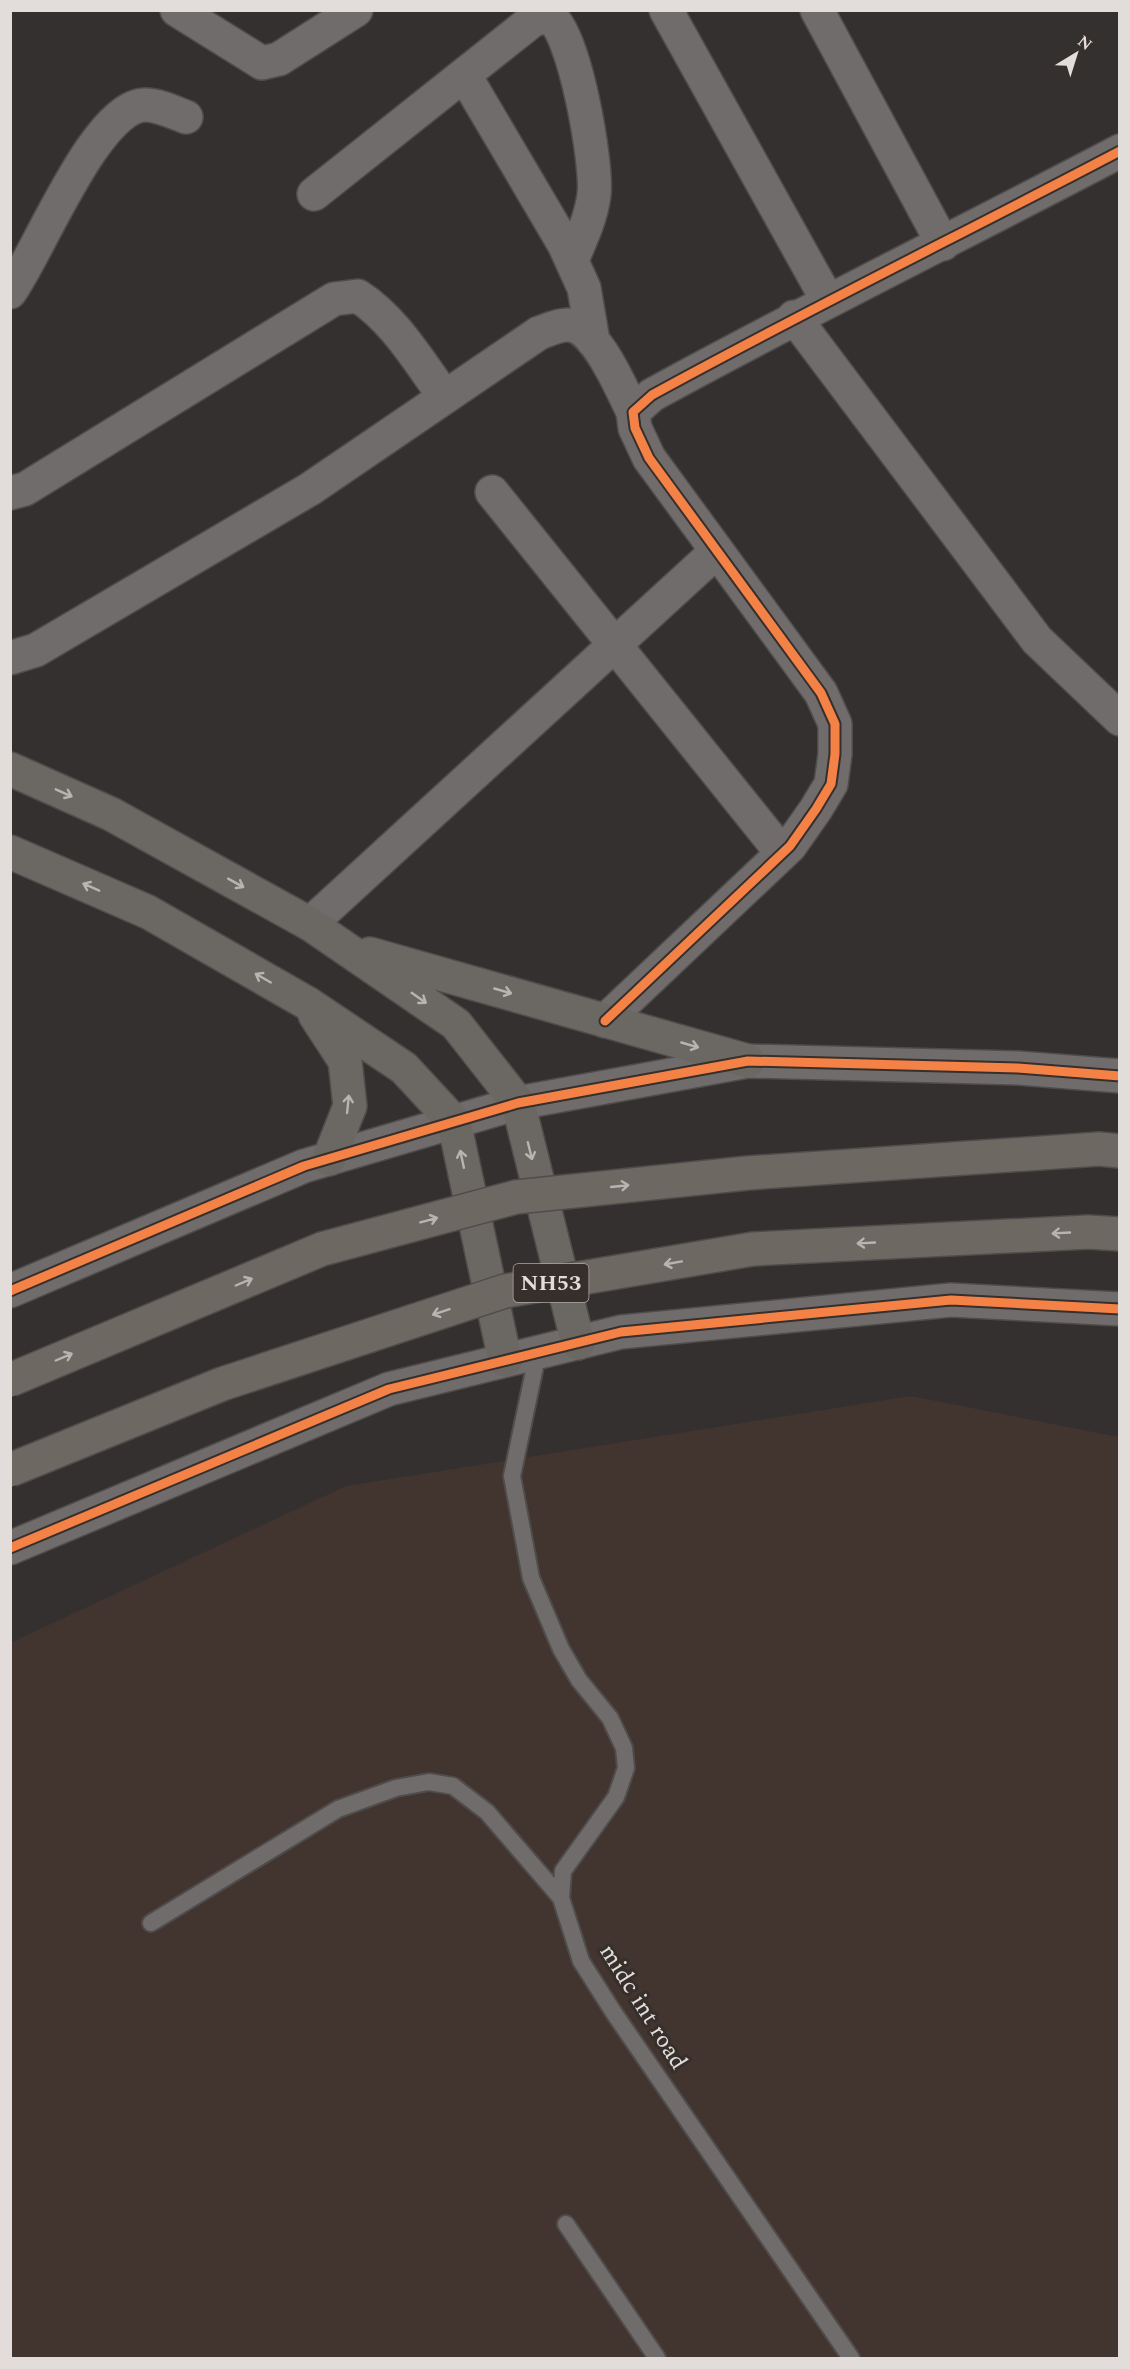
<svg xmlns="http://www.w3.org/2000/svg" width="1130" height="2369" viewBox="0 0 1130 2369" font-family="Spectral,serif">
	<style>
		.built { fill: #42342f }
		.lines { fill: none; stroke-linecap: round; stroke-linejoin: round }
		.service-casing { stroke: #4f4c4b; stroke-width: 20 }
		.minor-casing { stroke: #4f4c4b; stroke-width: 36 }
		.tertiary-casing { stroke: #4f4c4b; stroke-width: 36 }
		.primary-casing { stroke: #4f4c4b; stroke-width: 36 }
		.service { stroke: #706c6b; stroke-width: 16 }
		.minor { stroke: #706c6b; stroke-width: 33 }
		.tertiary { stroke: #706c6b; stroke-width: 33 }
		.primary { stroke: #6b6762; stroke-width: 33 }
		.trunk-bridge-casing { stroke: #4f4c4b; stroke-width: 36; stroke-linecap: butt }
		.trunk-bridge { stroke: #6e6862; stroke-width: 33 }
		.cycleway-casing { stroke: #372f2c; stroke-width: 13 }
		.cycleway { stroke: #f48246; stroke-width: 9 }
		.oneway { stroke: #b8b4b1 }
		.oneway2 { stroke: #b9b4b1 }
		.labels { text-anchor: middle; dominant-baseline: central; stroke-width: 6; stroke-linejoin: round; paint-order: stroke }
		.shield { fill: #372f2c; stroke: #afa9a6; stroke-width: 1.5 }
		.shield-label { font-size: 22px; font-weight: bold; fill: #e2dddb }
		.street-label { font-size: 24px; fill: #e2dddb; stroke: #372f2c }
	</style>
	<rect width="100%" height="100%" fill="#34302f"/>
	<!-- built -->
	<path class="built" d="M911 1396 1119 1437V2358H11L10 1643 346 1486Z"/>
	<g class="lines">
		<defs>
			<path id="service" d="M538 1352 512 1476 531 1578 561 1649 579 1680 610 1718 624 1748 626 1768 616 1797 563 1871 561 1898 581 1961 614 2013 851 2358
				M151 1923 338 1809 396 1788 429 1782 453 1786 487 1812 561 1898
				M566 2224 657 2358"/>
			<path id="minor" d="M177 10 262 63 279 59 356 10
				M666 10 828 301
				M817 10 943 244
				M465 76 564 244 584 288 593 341
				M314 194 533 20 549 16C574 28 598 166 594 195 591 218 581 239 572 260
				M10 292C38 254 96 104 146 105 159 105 175 113 186 117
				M794 317 1037 640 1120 719
				M492 492 782 853
				M10 493 25 489 334 299 358 296C395 320 419 362 445 397
				M10 658 36 650 310 489 539 333C548 330 558 325 567 325 595 324 622 390 633 412
				M310 924 717 551
				M605 1021 790 846 816 809 831 784 835 754V724L821 693 649 458 635 428 633 412 652 395C807 310 964 233 1120 151"/>
			<path id="tertiary" d="M10 1291 304 1166 518 1103 748 1061 1018 1068 1120 1076
				M10 1548 389 1389 621 1332 951 1300 1120 1309"/>
			<path id="primary" d="M10 769 111 814 310 924 456 1024 518 1103 578 1343
				M10 852 148 912 307 1003 404 1068 454 1122 505 1360
				M370 954 748 1061
				M315 1015 345 1061 350 1106 329 1159"/>
		</defs>
		<!-- service casing -->
		<use href="#service" class="service-casing"/>
		<!-- minor casing -->
		<use href="#minor" class="minor-casing"/>
		<!-- tertiary casing -->
		<use href="#tertiary" class="tertiary-casing"/>
		<!-- primary casing -->
		<use href="#primary" class="primary-casing"/>
		<!-- service -->
		<use href="#service" class="service"/>
		<!-- minor -->
		<use href="#minor" class="minor"/>
		<!-- tertiary -->
		<use href="#tertiary" class="tertiary"/>
		<!-- primary -->
		<use href="#primary" class="primary"/>
		<defs>
			<path id="trunk-bridge" d="M10 1380 322 1249 516 1197 748 1173 1099 1149 1120 1151
				M10 1470 222 1384 505 1291 753 1249 1088 1232 1120 1234"/>
		</defs>
		<!-- trunk-bridge casing -->
		<use href="#trunk-bridge" class="trunk-bridge-casing"/>
		<!-- trunk-bridge -->
		<use href="#trunk-bridge" class="trunk-bridge"/>
		<defs>
			<path id="cycleway" d="M605 1021 790 846 816 809 831 784 835 754V724L821 693 649 458 635 428 633 412 652 395C807 310 964 233 1120 151
				M10 1291 304 1166 518 1103 748 1061 1018 1068 1120 1076
				M10 1548 389 1389 621 1332 951 1300 1120 1309"/>
		</defs>
		<!-- cycleway casing -->
		<use href="#cycleway" class="cycleway-casing"/>
		<!-- cycleway -->
		<use href="#cycleway" class="cycleway"/>
	</g>
	<!-- one-way arrows -->
	<defs><path id="oneway-shaft" d="M-6 0H5M1.5-3L5.5 0L1.5 3" fill="none" stroke-width="1.6" stroke-linecap="round" stroke-linejoin="round" transform="scale(1.5)"/></defs>
	<g class="oneway">
		<use href="#oneway-shaft" transform="translate(64 793) rotate(24)"/>
		<use href="#oneway-shaft" transform="translate(236 883) rotate(29)"/>
		<use href="#oneway-shaft" transform="translate(91 887) rotate(-156)"/>
		<use href="#oneway-shaft" transform="translate(263 978) rotate(-150)"/>
		<use href="#oneway-shaft" transform="translate(503 991) rotate(16)"/>
		<use href="#oneway-shaft" transform="translate(419 998) rotate(35)"/>
		<use href="#oneway-shaft" transform="translate(690 1045) rotate(16)"/>
		<use href="#oneway-shaft" transform="translate(348 1104) rotate(-84)"/>
		<use href="#oneway-shaft" transform="translate(530 1151) rotate(76)"/>
		<use href="#oneway-shaft" transform="translate(462 1159) rotate(-102)"/>
	</g>
	<g class="oneway2">
		<use href="#oneway-shaft" transform="translate(620 1186) rotate(-6)"/>
		<use href="#oneway-shaft" transform="translate(429 1220) rotate(-15)"/>
		<use href="#oneway-shaft" transform="translate(1061 1233) rotate(177)"/>
		<use href="#oneway-shaft" transform="translate(866 1243) rotate(177)"/>
		<use href="#oneway-shaft" transform="translate(673 1263) rotate(170)"/>
		<use href="#oneway-shaft" transform="translate(244 1282) rotate(-23)"/>
		<use href="#oneway-shaft" transform="translate(441 1312) rotate(162)"/>
		<use href="#oneway-shaft" transform="translate(64 1357) rotate(-23)"/>
	</g>
	<g class="labels">
		<!-- shield labels -->
		<rect class="shield" x="513.5" y="1264" width="75" height="38" rx="4.5"/>
		<g class="shield-label">
			<text x="551" y="1283">NH53</text>
		</g>
		<!-- street labels -->
		<g class="street-label">
			<text transform="translate(643 2007) rotate(58)">midc int road</text>
		</g>
	</g>
	<!-- border -->
	<rect width="1130" height="2369" fill="none" stroke="#e2dddb" stroke-width="24"/>
	<!-- north arrow -->
	<g transform="translate(1076 54) rotate(38)" stroke="#372f2c" stroke-width="4.5" paint-order="stroke">
	<path d="M0-4.5L10 22L0 15L-10 22Z" fill="#e2dddb"/>
	<text y="-9" font-size="16" font-weight="bold" text-anchor="middle" fill="#e2dddb">N</text>
	</g>
</svg>
